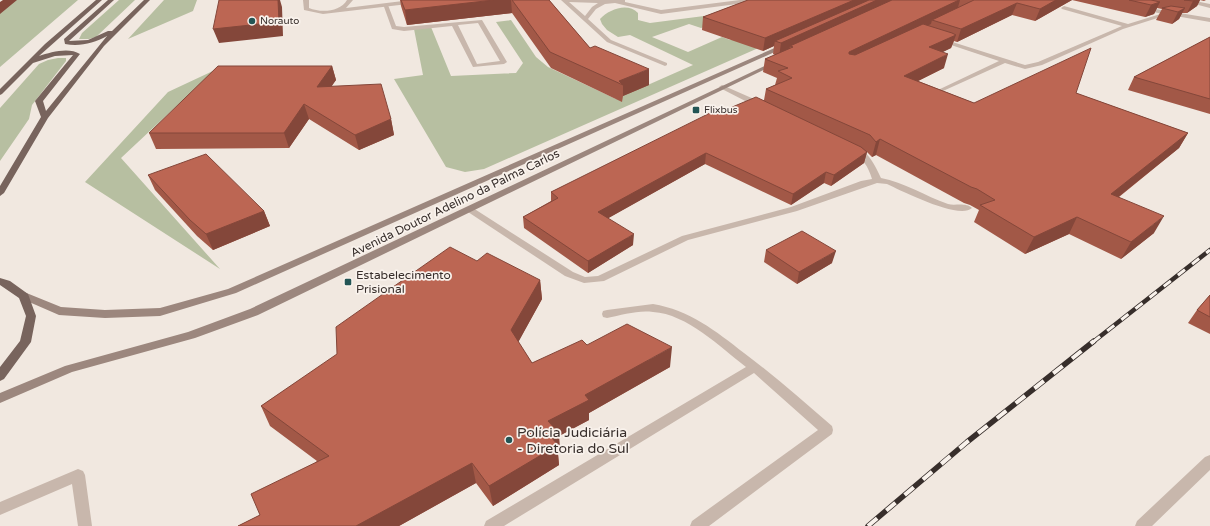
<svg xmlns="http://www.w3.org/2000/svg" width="1210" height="526" viewBox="0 0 1210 526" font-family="'Varela Round',sans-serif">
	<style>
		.green { fill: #b7bfa1 }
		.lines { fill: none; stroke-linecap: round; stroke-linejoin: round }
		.lane { fill: #c8b7ac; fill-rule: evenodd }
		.street { fill: #c8b7ac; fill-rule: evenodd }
		.secondary { fill: #9c877e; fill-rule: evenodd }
		.primary { fill: #78645d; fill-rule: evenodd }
		.rail-far1-casing { stroke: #372e2b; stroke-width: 4.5 }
		.rail-casing { stroke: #372e2b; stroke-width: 5.5 }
		.rail-far1 { stroke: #f9f2ec; stroke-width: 3; stroke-dasharray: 9; stroke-linecap: butt }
		.rail { stroke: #f9f2ec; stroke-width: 4; stroke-dasharray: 12; stroke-linecap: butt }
		.wall { fill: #a25847 }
		.shaded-wall { fill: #84473a }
		.building { fill: #bc6653; stroke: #84473a }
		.poi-dot { fill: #235555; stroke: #f9f2ec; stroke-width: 1.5 }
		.labels { text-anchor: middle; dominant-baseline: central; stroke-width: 3.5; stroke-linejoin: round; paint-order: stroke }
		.far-poi-label { font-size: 10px; fill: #372e2b; stroke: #f9f2ec; text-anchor: start }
		.street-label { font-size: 12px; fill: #372e2b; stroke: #f9f2ec }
		.poi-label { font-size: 12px; fill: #372e2b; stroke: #f9f2ec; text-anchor: start }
		.near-poi-label { font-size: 14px; fill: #372e2b; stroke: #f9f2ec; text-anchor: start }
	</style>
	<rect width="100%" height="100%" fill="#f1e8e0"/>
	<!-- green -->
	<path class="green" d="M6 0H78L0 67V6Z
		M119 0H135L96 37 89 39H79L82 33Z
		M164 0H197L193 11 128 39Z
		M867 0 484 169 465 172 446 167 394 79 423 75 414 29 431 27 451 76 516 73 523 63 496 22 511 20 536 57 548 67 616 99 693 65 630 35 618 37 607 30 602 24 600 19C609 9 628 2 638 13V20L650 23 758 9 701 28 689 24 652 37 688 52 722 37 730 40Z
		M58 58H66V61L32 105 29 119 0 161V108L39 64 48 60Z
		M215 70 121 158 220 269 85 182 168 92Z"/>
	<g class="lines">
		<!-- lane -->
		<path class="lane" d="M383 4 388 5 396 26 404 27 482 20 507 62 504 64 473 67 452 26 404 31 392 29ZM478 23 500 61 477 64 458 25Z
			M1064 6 1128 24 1167 12 1170 14 1123 29 1042 65 1025 69 1005 63 943 91 938 90 999 61 939 41V39H943L1025 65 1038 62 1122 26 1062 9 1061 8Z
			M722 85 763 103 764 105 763 107H757L720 88 719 87Z
			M851 148C866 145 876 167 881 178 904 182 925 196 948 204 955 206 966 202 972 208 959 220 902 191 887 184L877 183 797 211 688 240 604 281 584 283 565 276 465 210 470 207 473 208 573 272 585 277 598 276 682 236 791 207 861 181 872 179C868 166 863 158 851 152Z
			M653 304C689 310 716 331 744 353 775 376 803 401 832 426L833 430 832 434 709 526H690L692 521 818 430 754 373 504 526H484L486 521 746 367C720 347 687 314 653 312 638 310 622 315 607 318L603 317 602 314 603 311 607 310Z
			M78 469 83 471 85 475 92 526H78L72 484 0 515V502Z"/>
		<!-- street -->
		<path class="street" d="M303 0H309V8C321 13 340 12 347 0H353L346 8 411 0H428L425 2 323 14 304 10Z
			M561 0H625V2L661 10 740 0H755L752 2 661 14 615 3 605 4 596 9 588 19 611 40 667 63V65L665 66 607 42ZM569 2 598 3 592 7 585 16Z
			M1179 0H1190L1210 4V8Z
			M1143 7 1210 18V22L1141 10 1140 9Z
			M1210 455V470L1152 526H1135L1137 521 1205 457Z"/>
		<!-- secondary -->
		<path class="secondary" d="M786 43 789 45 788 46 236 293 160 316 105 318 59 315 20 298 19 296 20 294 24 292 61 307 105 310 160 308 228 289Z
			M775 61 780 62 258 315 195 338 72 372 0 403V393L65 366 188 332 250 309Z"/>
		<!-- primary -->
		<path class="primary" d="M96 0H102L39 56C51 52 69 47 80 54L43 101 46 111 107 36C94 43 80 47 65 44L64 39 108 0H114L69 41 88 40 108 31H112L144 0H150L104 46 48 118 4 193 0 196V186L41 117 35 101 73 55 55 56 33 63 2 94 0 95V89L45 44Z
			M0 278 10 281 28 294 36 316 31 342 4 379 0 381V367L20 341 26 316 19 298 0 285Z"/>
		<defs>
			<path id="rail-far1" d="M1093 342 1210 250"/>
			<path id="rail" d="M868 526 967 442 1094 341"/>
		</defs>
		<!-- rail-far1 casing -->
		<use href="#rail-far1" class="rail-far1-casing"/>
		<!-- rail casing -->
		<use href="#rail" class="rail-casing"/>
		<!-- rail-far1 -->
		<use href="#rail-far1" class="rail-far1"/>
		<!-- rail -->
		<use href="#rail" class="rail"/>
	</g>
	<!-- wall -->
	<path class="wall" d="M400 0H549L590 48 649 85 623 96 622 102 551 68 512 13 407 25 401 6Z
		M748 0H1206L1204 1 1200 0 1197 6 1187 13H1182L1179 19 1172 24 1156 20 1162 9 1157 8 1154 14 1145 17 1072 0 1035 21 1012 15 957 42 954 41 951 48 942 52 944 68 918 81 974 103 1076 93 1188 133 1179 148 1119 197 1154 233 1121 259 1069 234 1025 254 974 222 979 210 970 205 964 203 876 155 872 157 865 150 867 152 864 163 831 186 824 183 791 205 705 164 608 218 633 245 588 273 524 228 523 217 551 201V192L718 113 764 100 766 89 775 85 777 78 763 72 765 59 775 55 773 54 774 46 763 51 702 30 703 17Z
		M1210 37V114L1128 90 1134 77Z
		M332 66 336 80 331 86 391 119 394 135 359 150 309 119 289 148 156 149 149 133Z
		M148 175 264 211 270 226 213 250 197 236 155 190Z
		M766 250 832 263 797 284 764 262Z
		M477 261 540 280 542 299 518 342 532 363 587 345 670 367 589 413V420L559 436 560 453 558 454 559 465 493 506 476 483 399 526H238L260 515 317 461 270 426 261 406Z
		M1210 295V334L1188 323 1197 310Z"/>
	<!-- shaded-wall -->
	<path class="shaded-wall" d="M3 0H17L0 14V2Z
		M278 0H280L282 7 283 36 219 43 213 29Z
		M494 0H511L512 13 407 25 405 10Z
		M854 0H900L793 47 790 46 789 52 779 57 781 43 775 41 774 46 763 51 765 38Z
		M959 0H960L957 11 932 20 931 24 846 65 849 52Z
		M1056 0H1072L1035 21 1040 9Z
		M1195 0H1200L1197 6 1187 13 1193 1Z
		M1160 2 1154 14 1145 17 1151 5Z
		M1017 3 1012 15 957 42 961 29Z
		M1185 8 1179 19 1172 24 1178 12Z
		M956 35 951 48 925 61 929 47Z
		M948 54 944 68 900 90 904 76Z
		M332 66 336 80 321 102 317 87Z
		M649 69V85L623 96V85L619 81Z
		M304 104 309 119 289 148 284 133Z
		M391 119 394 135 359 150 355 135Z
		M1188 133 1179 148 1102 210 1111 194Z
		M880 139 876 155 872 157 876 142Z
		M867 152 864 163 831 186 834 175Z
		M706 153 705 164 598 224V212Z
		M826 172 824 183 791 205 793 194Z
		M264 211 270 226 213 250 206 234Z
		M1164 216 1154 233 1121 259 1131 242Z
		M1077 217 1069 234 1025 254 1034 237Z
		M634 234 633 245 588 273V261Z
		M836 251 832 263 797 284 799 272Z
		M540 280 542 299 514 350 511 330Z
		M672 347 670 367 589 413V420L559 436 560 453 558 454 559 465 493 506 489 486 548 421 585 395Z
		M472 463 476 483 399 526H356Z"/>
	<!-- building -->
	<path class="building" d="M219 0H278L279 22 213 29Z
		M401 0H494L405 10Z
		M512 0H549L590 48 595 46 649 69 619 81 623 85 550 52Z
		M748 0H854L765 38 703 17Z
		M869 0H877L781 43 775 41Z
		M892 0H959L849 52V54L855 55 923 24 952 33 956 35 929 47 948 54 904 76 974 103 1091 48 1076 93 1188 133 1111 194 1164 216 1131 242 1077 217 1034 237 980 205 995 200 977 189 971 187 880 139 876 142 870 135 766 89 792 78 778 71 788 68 765 59 793 47 790 46Z
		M974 0H1056L1040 9 1017 3 961 29 932 20Z
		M1129 0H1151L1160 2 1151 5Z
		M1184 0H1195L1193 1Z
		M1171 6 1185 8 1178 12 1162 8Z
		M1210 37V99L1134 77Z
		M218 66H332L317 87 381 84 391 119 355 135 304 104 284 133H149Z
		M756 97 861 147 867 152 834 175 826 172 793 194 706 153 598 212 634 234 588 261 523 217 558 198 551 192 714 111 718 113Z
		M206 154 264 211 206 234 190 220 148 175Z
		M802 231 836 251 799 272 766 250Z
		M450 247 477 261 487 253 540 280 511 330 532 363 582 340 587 345 627 324 672 347 585 395 589 400 548 421 559 433 551 437 558 445 489 486 472 463 356 526H238L260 515 251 494 329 456 261 406 337 354 336 327Z
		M1210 295V317L1197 310Z"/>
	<!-- markers -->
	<g class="poi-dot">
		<circle cx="252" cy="21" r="4"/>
		<rect x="692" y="106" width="8" height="8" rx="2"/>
		<rect x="344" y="278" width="8" height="8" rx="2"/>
		<circle cx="509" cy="440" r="4"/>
	</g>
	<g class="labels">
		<!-- far-poi labels -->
		<g class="far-poi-label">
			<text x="260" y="21">Norauto</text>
			<text x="704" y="110">Flixbus</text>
		</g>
		<!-- street labels -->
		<g class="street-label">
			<text transform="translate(455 203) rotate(-26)">Avenida Doutor Adelino da Palma Carlos</text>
		</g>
		<!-- poi labels -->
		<g class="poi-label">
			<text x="356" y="275">Estabelecimento<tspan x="356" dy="14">Prisional</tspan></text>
		</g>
		<!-- near-poi labels -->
		<g class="near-poi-label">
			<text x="517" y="432">Polícia Judiciária<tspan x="517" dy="16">- Diretoria do Sul</tspan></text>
		</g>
	</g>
</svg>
